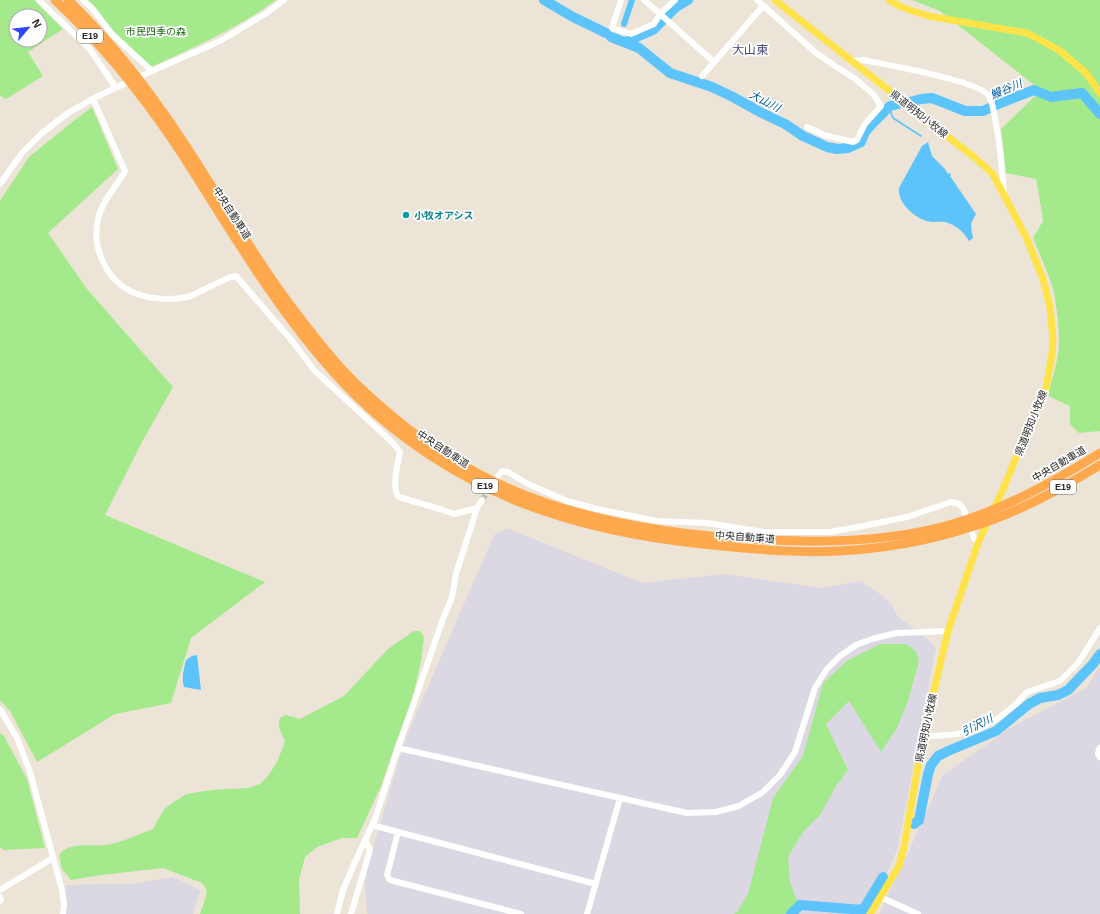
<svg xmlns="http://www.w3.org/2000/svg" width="1100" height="914" viewBox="0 0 1100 914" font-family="Helvetica,'Noto Sans JP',sans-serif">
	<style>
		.industrial { fill: #dcd8e3 }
		.green { fill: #a4e98c; fill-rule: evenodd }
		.water { fill: #5cc3fb }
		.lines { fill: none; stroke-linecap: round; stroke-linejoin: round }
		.stream { stroke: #5cc3fb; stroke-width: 1.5 }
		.canal { stroke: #5cc3fb; stroke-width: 6 }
		.river { stroke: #5cc3fb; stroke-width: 10 }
		.minor-tunnel { stroke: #c5beb3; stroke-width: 6; stroke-dasharray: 6 3; stroke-linecap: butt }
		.minor { stroke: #fff; stroke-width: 6 }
		.major { stroke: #ffe348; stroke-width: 7 }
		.highway { stroke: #ffa94e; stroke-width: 9 }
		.culture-dot { fill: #0f9aa8; stroke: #fff; stroke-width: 1.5 }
		.labels { text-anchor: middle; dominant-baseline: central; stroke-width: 3.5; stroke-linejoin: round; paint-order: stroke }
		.shield { fill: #fff; stroke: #686868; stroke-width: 1 }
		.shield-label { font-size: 9px; font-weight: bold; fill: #272727 }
		.park-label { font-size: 10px; fill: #1d6912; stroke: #fff }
		.street-label { font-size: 10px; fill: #272727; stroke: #fff }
		.culture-label { font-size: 10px; font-weight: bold; fill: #0d838f; stroke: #fff; text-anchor: start }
		.water-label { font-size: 11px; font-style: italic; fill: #005da2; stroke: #fff }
		.quarter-label { font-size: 12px; fill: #43497b; stroke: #fff }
	</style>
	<rect width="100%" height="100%" fill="#ece4d6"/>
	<!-- industrial -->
	<path class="industrial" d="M507 528 642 583 724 574 821 588 862 581 865 584 877 592 889 601 894 608 897 616 929 640 936 648 898 847 890 867 863 914H367L365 883 368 864 406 737 494 535Z
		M1100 666V914H879L906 857 943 775 1010 728 1086 688Z
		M174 877 200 891 193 914H66L65 885 131 884Z"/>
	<!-- green -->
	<path class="green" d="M0 0H34L63 29 28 52 43 76 6 99 0 96ZM16 16H40V40H16Z
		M85 0H276C238 28 194 47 151 67L115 34Z
		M912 0H1100V431L1079 433 1070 424V406L1048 396C1052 379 1058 362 1059 344 1059 327 1057 307 1053 289 1048 272 1040 255 1033 238L1043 221 1042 213 1036 179 1006 173 1001 129 1035 96 1052 99 940 11Z
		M92 107 118 169 48 233 87 289 173 387 142 442 105 515 265 582 191 638 171 703 115 714 37 762 10 711 0 700V201L29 157 72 122Z
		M414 631H420L424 637 421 661 413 697 395 745 381 786 357 838H342L317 847 305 857 299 880 300 914H200L205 900 207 890 202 883 163 868 101 875 71 880 62 869 59 855C70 841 91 847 106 845 120 843 140 834 153 829L164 809 186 794 212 790 248 788 260 784 269 775 278 760 285 741C281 732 276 725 281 717L286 715 300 719 344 696 388 649Z
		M880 644H906L916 651 919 661 908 701 897 728 881 752 849 701 826 724 848 770 836 786 820 815 803 832 788 857 790 882 799 906 793 914H734L737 912 748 894 773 798 803 756 823 683 848 660Z
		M0 733 4 736 27 779 45 848 4 850 0 847Z"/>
	<!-- water -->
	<path class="water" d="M928 142 932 156 945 169 948 174 950 173 951 175 950 176 976 214C969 226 971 225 973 238L969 241C964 232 956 225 945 222 939 221 933 223 927 221 914 218 897 202 899 188L922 146Z
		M197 655 201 690 184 687C181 678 184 669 186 660L192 656Z"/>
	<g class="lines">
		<!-- stream -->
		<path class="stream" d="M888 108 890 110 893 118 921 136"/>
		<!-- canal -->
		<path class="canal" d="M624 24 632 0"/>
		<!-- river -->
		<path class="river" d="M544 0 573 17 606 33
			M611 37 639 48 670 73 712 87 733 97 762 113 785 124 803 136 827 147 837 149 848 148 861 142 865 132 872 124 890 106 898 104
			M625 42 653 30 676 7 688 0
			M910 102 921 99 932 98 965 111H983L1003 102 1034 90 1051 97 1082 93 1100 114
			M914 824 919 820 928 774 931 765 938 756 948 751 996 731 1029 704 1040 698 1058 695 1068 690 1093 664 1100 654
			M791 914 800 905 863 910 883 877"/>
		<!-- minor-tunnel -->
		<path class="minor-tunnel" d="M482 500 492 486"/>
		<!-- minor -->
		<path class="minor" d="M39 0 53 14 89 48 116 88
			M83 0 92 8 112 34 152 71
			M621 0 612 28 631 34 654 24 660 14 714 62
			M644 0 660 14 675 0
			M757 0 815 52 835 66 854 78 873 94 881 106 865 124 857 140 853 142 824 135 807 127
			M852 61 863 60C883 64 979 81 988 95 993 101 993 110 995 118 1000 143 1002 168 1004 193
			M143 75 220 41 265 14 284 0
			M702 76 763 6
			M93 99 125 171C116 187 102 201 98 219 92 243 103 274 125 288 142 299 168 301 187 297 192 296 197 293 201 291 211 286 221 281 231 277L236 276 293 342 314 370 393 443 400 452C398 463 391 488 399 497L443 510 454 514 477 508
			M0 184 22 153 42 133 68 113 96 97 124 84
			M498 476 502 471 508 472 528 484 567 501 597 509 657 521 707 523 763 532H830L858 527 907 517 951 502 959 504 963 508 974 538 978 543
			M0 709 17 738 30 772 62 890 64 904 63 914
			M923 737 957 734 979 729 1000 717 1015 705 1027 692 1060 681 1078 663 1100 628
			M398 748 443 619 452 597 456 574 477 508 482 500
			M1100 748 1099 749 1098 754 1100 757
			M372 825 398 832 387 875 390 880 521 914
			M398 832 596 884
			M0 890 53 858
			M0 897 1 900 0 901
			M880 897 918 914
			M337 914 343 890 355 862 375 819 398 748 687 813 716 812 739 806 763 792 780 775 795 752 815 688 827 669 840 656 856 645 875 638 897 633 948 631
			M351 914 370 850 365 840
			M587 914 620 798"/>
		<!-- major -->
		<path class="major" d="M775 0 930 123 974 157 992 173 1004 195 1026 237 1043 279 1050 307 1053 339 1052 354 1046 388 1035 411 1004 487 978 543 948 631 923 737 904 847 899 866 870 914
			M889 0 901 7 928 16 1027 33 1059 50 1086 73 1100 93"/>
		<!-- highway -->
		<path class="highway" d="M55 0C101 43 141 93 176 145 227 223 273 306 336 375 394 439 471 488 553 514 611 533 672 542 732 547 767 550 802 553 837 551 882 549 928 541 971 527 1017 513 1059 490 1100 465
			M68 0C111 41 149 90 182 140 215 190 245 242 280 291 299 317 319 343 340 367 360 389 383 409 407 428 429 445 452 460 477 473 564 520 672 536 770 540 829 543 892 541 949 525 1003 510 1053 482 1100 453"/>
	</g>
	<!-- markers -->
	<circle class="culture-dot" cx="406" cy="215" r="4"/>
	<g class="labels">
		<!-- shield labels -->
		<g class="shield">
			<rect x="77" y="29" width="26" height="14" rx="3"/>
			<rect x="472" y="479" width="26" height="14" rx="3"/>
			<rect x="1050" y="480" width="26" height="14" rx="3"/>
		</g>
		<g class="shield-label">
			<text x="90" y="36">E19</text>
			<text x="485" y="486">E19</text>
			<text x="1063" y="487">E19</text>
		</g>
		<!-- park labels -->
		<g class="park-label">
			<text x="156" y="31">市民四季の森</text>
		</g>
		<!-- street labels -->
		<g class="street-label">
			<text transform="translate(919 114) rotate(38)">県道明知小牧線</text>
			<text transform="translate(232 213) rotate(57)">中央自動車道</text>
			<text transform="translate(1031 423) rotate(-68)">県道明知小牧線</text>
			<text transform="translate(443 449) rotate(33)">中央自動車道</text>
			<text transform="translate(1059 464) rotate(-30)">中央自動車道</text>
			<text transform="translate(745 537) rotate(4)">中央自動車道</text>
			<text transform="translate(926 728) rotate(-78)">県道明知小牧線</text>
		</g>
		<!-- culture labels -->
		<g class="culture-label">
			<text x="414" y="215">小牧オアシス</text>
		</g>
		<!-- water labels -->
		<g class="water-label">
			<text transform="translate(1006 89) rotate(-23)">鰻谷川</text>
			<text transform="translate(765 101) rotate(28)">大山川</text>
			<text transform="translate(977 725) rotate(-27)">引沢川</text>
		</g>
		<!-- quarter labels -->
		<g class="quarter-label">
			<text x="750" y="50">大山東</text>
		</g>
	</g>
	<!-- north arrow -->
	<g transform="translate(28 28) rotate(62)"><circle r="19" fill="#ffffff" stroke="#a9a9a9"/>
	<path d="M0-3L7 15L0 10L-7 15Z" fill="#3045ff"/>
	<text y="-6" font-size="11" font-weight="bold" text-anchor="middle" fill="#272727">N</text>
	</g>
</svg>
